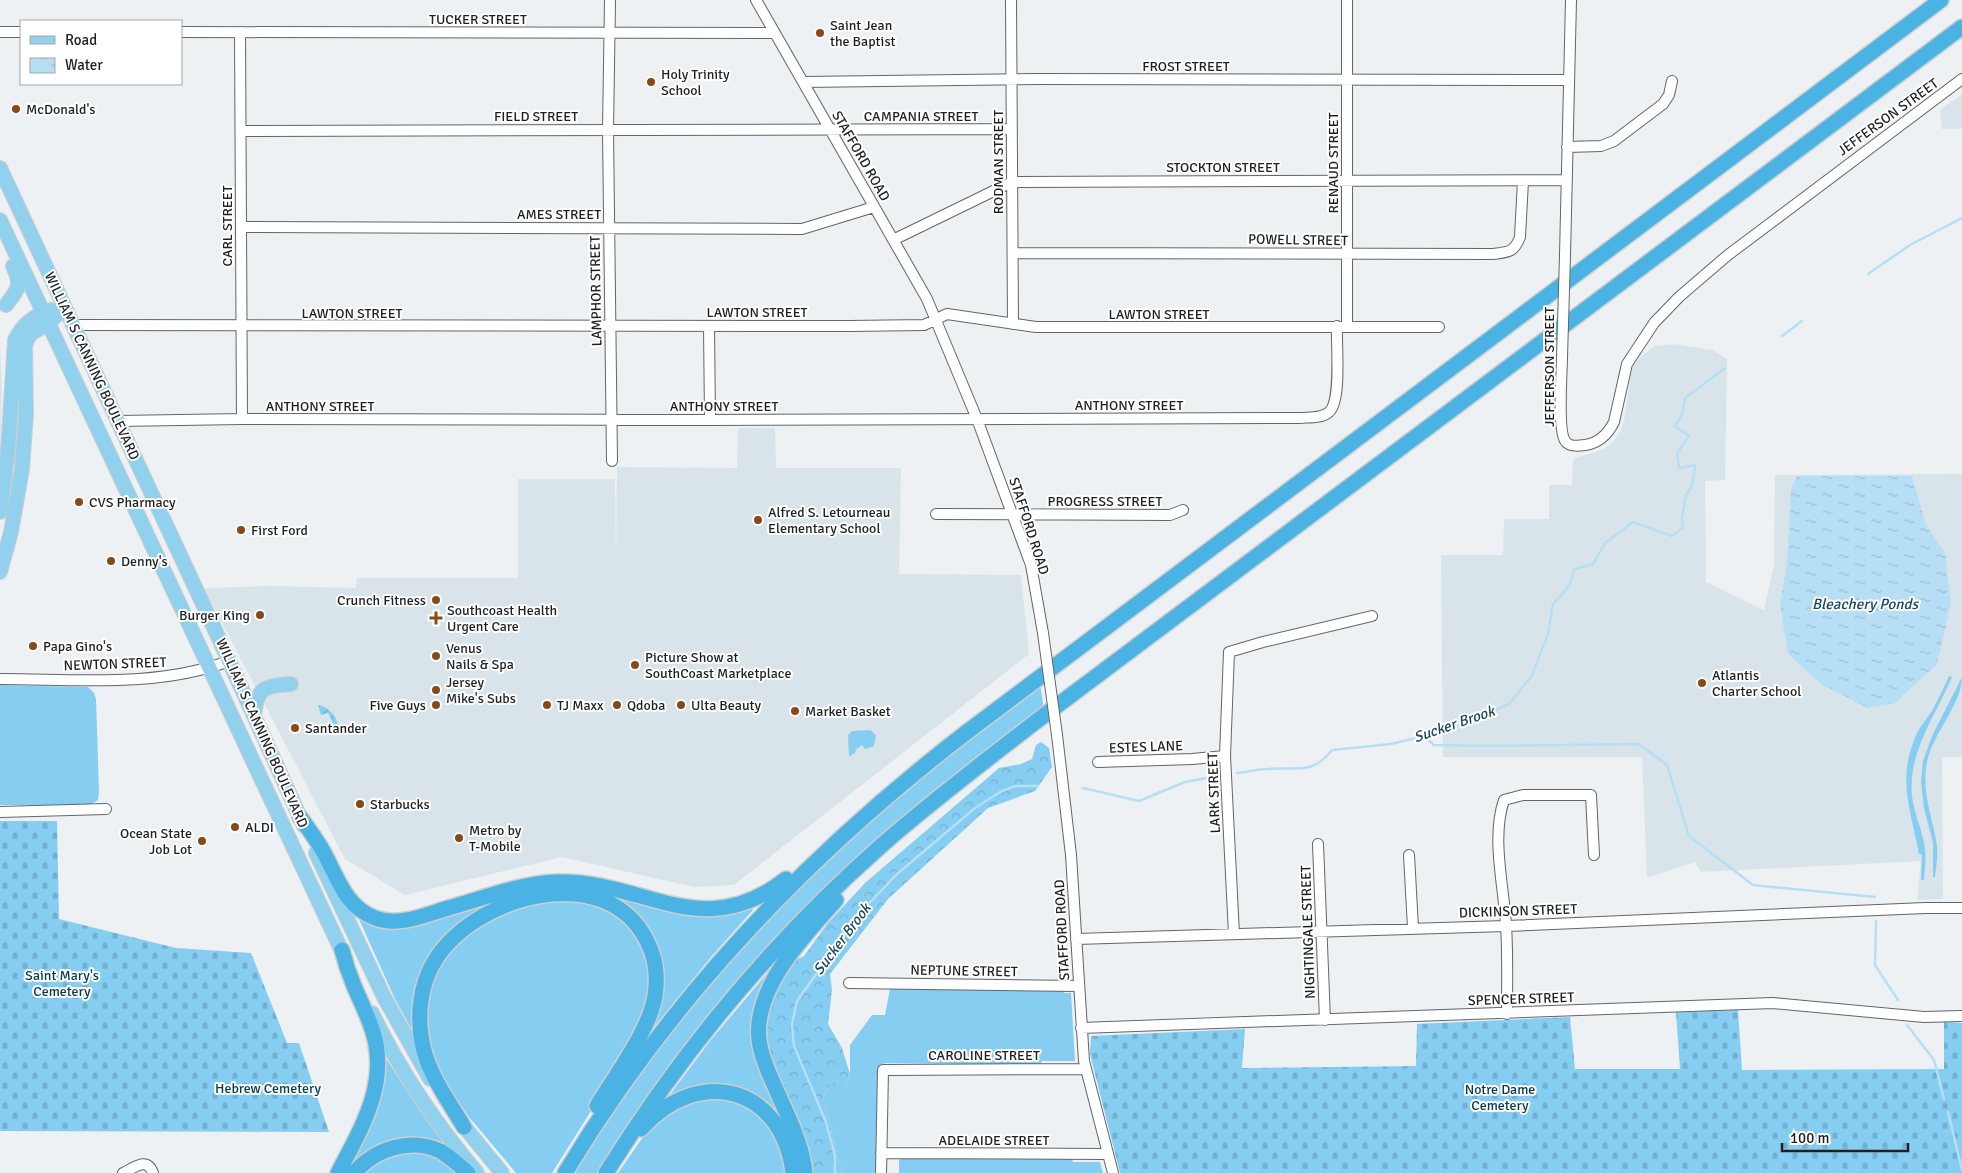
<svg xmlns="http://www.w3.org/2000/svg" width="1962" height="1173" viewBox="0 0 1962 1173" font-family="Signika,sans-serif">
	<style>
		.built { fill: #d8e4ea }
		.grass { fill: #86cdf2 }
		.forest { fill: url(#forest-crowns) }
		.cemetery { fill: url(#cemetery-stones) }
		.garden { fill: url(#garden-furrows) }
		.water { fill: url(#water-ripples) }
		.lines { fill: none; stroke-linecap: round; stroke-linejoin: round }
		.stream { stroke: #b6def4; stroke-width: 2.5 }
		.minor-casing { stroke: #626668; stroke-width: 12 }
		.major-casing { stroke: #cecece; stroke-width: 16 }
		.highway-casing { stroke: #cecece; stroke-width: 18 }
		.minor { stroke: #fff; stroke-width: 10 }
		.major { stroke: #92d1ee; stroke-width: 14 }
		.highway { stroke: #4ab3e3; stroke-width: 15 }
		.minor-bridge-casing { stroke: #626668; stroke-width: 12; stroke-linecap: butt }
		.minor-bridge { stroke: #fff; stroke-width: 10 }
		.poi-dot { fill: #8a4817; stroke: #fff; stroke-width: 2 }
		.labels { text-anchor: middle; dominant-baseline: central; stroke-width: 4; stroke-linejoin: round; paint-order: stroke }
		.street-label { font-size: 14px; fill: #1f2021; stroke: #fff }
		.poi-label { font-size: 14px; fill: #1f2021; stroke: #fff; text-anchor: start }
		.park-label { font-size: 14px; fill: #053a4f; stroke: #fff }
		.water-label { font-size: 15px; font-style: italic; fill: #17485e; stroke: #fff }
	</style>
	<defs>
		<pattern id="forest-crowns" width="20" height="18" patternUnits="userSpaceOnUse" patternTransform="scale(1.25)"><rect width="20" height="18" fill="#86cdf2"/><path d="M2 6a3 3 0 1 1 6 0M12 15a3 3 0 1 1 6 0" fill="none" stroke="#73b0cf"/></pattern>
		<pattern id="cemetery-stones" width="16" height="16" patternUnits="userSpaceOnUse" patternTransform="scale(1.25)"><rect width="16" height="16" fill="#86cdf2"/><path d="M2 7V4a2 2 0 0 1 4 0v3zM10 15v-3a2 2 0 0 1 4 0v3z" fill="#73b0cf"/></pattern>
		<pattern id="garden-furrows" width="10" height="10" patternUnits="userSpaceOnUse" patternTransform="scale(1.25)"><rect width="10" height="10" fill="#86cdf2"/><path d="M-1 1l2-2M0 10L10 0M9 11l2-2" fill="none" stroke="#73b0cf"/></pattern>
		<pattern id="water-ripples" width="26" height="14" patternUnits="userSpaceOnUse" patternTransform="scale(1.25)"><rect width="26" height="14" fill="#b6def4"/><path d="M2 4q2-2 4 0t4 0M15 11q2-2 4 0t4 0" fill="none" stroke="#9cbed1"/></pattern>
	</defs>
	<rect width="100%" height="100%" fill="#edf1f4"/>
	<!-- built -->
	<path class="built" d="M1962 94V129H1942L1940 110Z
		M0 339 2 392 0 453Z
		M1674 344 1712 350 1727 359 1725 480 1705 481 1706 582 1764 610 1774 564 1775 475 1962 474V757H1942L1943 899 1917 900 1921 861 1701 872 1695 862 1647 878 1642 757H1443L1441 555H1503L1504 519H1549V485H1572L1573 462 1575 458 1602 450 1612 443 1620 432 1624 421 1630 380 1633 367 1639 358 1655 346Z
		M738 428H775L776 468H901L899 574 1021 575 1029 654 734 885 694 887 562 857 405 895 345 859 204 588 269 586 356 588 357 578H518V479H615L616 572 617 467 737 468Z"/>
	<!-- grass -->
	<path class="grass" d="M1949 676 1952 677C1935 717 1908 751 1912 796 1914 814 1923 831 1925 849 1926 859 1925 870 1924 880H1921L1922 854H1919C1911 809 1896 779 1917 733 1921 725 1927 718 1932 711 1938 699 1944 688 1949 676Z
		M1962 677C1962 704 1933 733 1927 762 1921 792 1933 818 1937 846 1938 856 1936 867 1935 877H1933V843L1924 808 1921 782 1923 761 1932 736Z
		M1040 684 1044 710 793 923 600 1173H572L599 1129 650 1057 755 929 872 815Z
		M0 685 88 687 94 693 96 699 99 792 98 800 90 805H0Z
		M869 730 872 731 876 736 874 746 865 749 862 745 855 750 856 752 849 757 848 735 852 731Z
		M605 892 751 907 753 910 711 957 653 1028 650 1026 660 965 604 896Z
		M500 898 501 902 445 940 416 1030H412L395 999 358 917 360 915 372 922Z
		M569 899 616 911 644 941 652 987 639 1028 591 1111 552 1173H516L469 1117 437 1070 427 1034 426 1002 439 963 468 932 525 903Z
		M769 971 772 973 786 1123 783 1125 748 1094 671 1099 669 1096 710 1041Z
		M890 989 1063 990 1064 993H1071L1075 1061H1042L1040 1065 886 1063 880 1065 877 1070V1173H842L823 1098 831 1082 844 1088 850 1074V1045L872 1015H885Z
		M384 1060H387L423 1115 446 1145 443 1148 416 1141 349 1173H343Z
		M705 1096 741 1100 773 1126 789 1173H618L647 1131 671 1110Z
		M430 1152 463 1173H362L392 1153Z
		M901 1158 1072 1159 1073 1162H1100L1103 1173H899V1160Z"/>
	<!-- forest -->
	<path class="forest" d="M1041 742 1049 748 1052 767 1035 791 988 808 888 899 830 974 832 990 828 1024 842 1048 850 1074 844 1088H836L831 1082 823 1098 842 1173H810L764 1041 768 1005 793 961 804 956 828 923 865 883 999 768 1021 764 1032 759 1036 745Z"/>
	<!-- cemetery -->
	<path class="cemetery" d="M0 821H57L59 919 176 948 251 953 287 1043H299L329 1132 0 1131Z
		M1738 1010 1742 1070 1944 1069V1022L1962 1023V1173H1120L1090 1054 1091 1036 1245 1029 1242 1068 1416 1066 1417 1024 1570 1017 1575 1069H1680L1676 1012Z"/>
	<!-- garden -->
	<path class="garden" d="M318 705C328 707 336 715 338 725L335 730 329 731V728L334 725 328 713 321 715Z"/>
	<!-- water -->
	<path class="water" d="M1797 476H1912L1926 525 1945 553 1951 603 1937 664 1895 703 1867 708 1820 683 1788 654 1780 604 1787 563 1791 489Z"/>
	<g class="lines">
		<!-- stream -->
		<path class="stream" d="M1868 274 1910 245 1962 218
			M1782 336 1802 321
			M1424 736 1434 745 1487 746 1639 744 1667 765 1689 836 1753 885 1875 897
			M1237 773C1247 772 1258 769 1268 769 1296 766 1312 776 1332 750L1391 744 1424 736 1453 721 1477 718 1509 704 1531 677 1548 634 1553 604 1570 585 1574 569 1593 564 1605 543 1633 522 1672 536 1683 528 1682 518 1686 495 1692 486 1695 465 1679 468 1677 453 1689 436 1675 426 1682 414 1685 398 1725 368
			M1083 788 1139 801 1185 782 1212 777
			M1876 921 1875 965 1898 1000
			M1907 1025 1934 1060 1944 1099
			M1948 1112 1962 1170
			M835 1173V1156L826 1122 794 1046 792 1024 797 1001 860 913 897 874 975 808 1000 792 1015 786H1038"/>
		<defs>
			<path id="minor" d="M610 0 608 130 612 461
				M756 0 927 299 977 419 1031 565 1043 633
				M1011 0 1013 324
				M0 32H21
				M181 32 775 33
				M240 32 242 419
				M803 82 1038 79 1569 80
				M241 131 1012 129
				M1567 147 1601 146 1614 141 1663 104 1669 95 1672 81
				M241 227 802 229 874 207
				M893 240 1012 182 1567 180
				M1013 253 1493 254C1508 252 1514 253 1520 237L1523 181
				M1565 255 1571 0
				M73 325 850 326 924 325 947 314 1036 327H1439
				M709 326 710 420
				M1347 326V0
				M1562 357C1562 372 1557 433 1566 442 1570 447 1579 446 1585 445 1599 443 1608 434 1614 422L1627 364 1654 323 1679 297 1728 255 1962 79
				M118 421 242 419 710 420 1299 418C1309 417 1321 419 1329 412 1342 401 1336 343 1337 326
				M936 514 1170 515 1183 510
				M0 679C77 679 156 688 229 661
				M1057 735 1071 855 1084 1061 1113 1173
				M1098 762 1192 759 1225 756
				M0 812 106 809
				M1318 844 1325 1020
				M1409 855 1413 928
				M1234 934 1225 756 1229 652 1263 642 1372 616
				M1076 939 1506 926 1925 908H1962
				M849 983 1078 986
				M1507 1014C1507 985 1508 955 1506 926 1504 886 1491 838 1504 800L1523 795H1591L1594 855
				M1081 1028 1773 1003 1924 1017 1962 1016
				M881 1153 1107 1154
				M123 1173C134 1168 147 1156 153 1173
				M881 1173 883 1070 1085 1069"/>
			<path id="major" d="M0 168 215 630 304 826
				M0 220 346 960
				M6 305C19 288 22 286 13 266
				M0 512 8 450 15 340C23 324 35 315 51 310
				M0 572 11 532 22 469 26 414 25 345 30 334 48 324 64 307
				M254 716C257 687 264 686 291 684
				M316 853 384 997 430 1079
				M372 1013C400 1071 436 1124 477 1173
				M458 1119 502 1173"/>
			<path id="highway" d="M300 817C308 828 316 839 323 851 337 876 345 907 375 918 399 927 425 915 448 908 484 898 521 883 558 882 644 880 702 945 786 879
				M464 1127C448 1100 428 1074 422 1042 417 1016 420 985 434 962 473 896 606 858 647 941 656 958 658 977 655 996 650 1029 615 1076 597 1106
				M641 1129C698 1065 782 1085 793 1173
				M338 1173C362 1127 390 1082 372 1029 367 1014 360 1000 354 986 349 974 345 962 342 950
				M354 1173C375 1149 410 1137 440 1151 450 1157 459 1165 468 1173
				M565 1173C669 1000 808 854 967 732L1941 0
				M606 1173C682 1051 774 940 882 845 932 801 985 761 1038 720L1962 27
				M805 1173C802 1142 787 1115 775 1087 768 1072 761 1056 759 1040 753 988 803 937 836 900"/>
		</defs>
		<!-- minor casing -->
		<use href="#minor" class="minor-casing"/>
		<!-- major casing -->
		<use href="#major" class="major-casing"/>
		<!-- highway casing -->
		<use href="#highway" class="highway-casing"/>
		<!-- minor -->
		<use href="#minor" class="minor"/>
		<!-- major -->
		<use href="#major" class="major"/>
		<!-- highway -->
		<use href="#highway" class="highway"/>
		<defs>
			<path id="minor-bridge" d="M1562 357 1565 255
				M1043 633 1057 735"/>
		</defs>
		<!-- minor-bridge casing -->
		<use href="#minor-bridge" class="minor-bridge-casing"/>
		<!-- minor-bridge -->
		<use href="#minor-bridge" class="minor-bridge"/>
	</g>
	<!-- markers -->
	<g class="poi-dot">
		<circle cx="820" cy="33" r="5"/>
		<circle cx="651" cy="82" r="5"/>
		<circle cx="16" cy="109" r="5"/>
		<circle cx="79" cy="502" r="5"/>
		<circle cx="758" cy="520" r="5"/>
		<circle cx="241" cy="530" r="5"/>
		<circle cx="111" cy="561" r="5"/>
		<circle cx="436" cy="600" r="5"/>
		<circle cx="260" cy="615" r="5"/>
		<path d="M433.5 610.5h5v5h5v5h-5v5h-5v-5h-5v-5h5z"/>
		<circle cx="33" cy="646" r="5"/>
		<circle cx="436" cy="656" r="5"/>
		<circle cx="635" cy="665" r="5"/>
		<circle cx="1702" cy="683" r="5"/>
		<circle cx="436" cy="690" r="5"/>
		<circle cx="436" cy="705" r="5"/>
		<circle cx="547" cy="705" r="5"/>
		<circle cx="617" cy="705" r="5"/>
		<circle cx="681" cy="705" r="5"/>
		<circle cx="795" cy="711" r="5"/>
		<circle cx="295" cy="728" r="5"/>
		<circle cx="360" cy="804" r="5"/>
		<circle cx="235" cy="827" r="5"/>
		<circle cx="459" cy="838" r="5"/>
		<circle cx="202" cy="841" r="5"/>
	</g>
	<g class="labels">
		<!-- street labels -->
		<g class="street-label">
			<text x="478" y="19">TUCKER STREET</text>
			<text x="1186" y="66">FROST STREET</text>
			<text x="536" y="116">FIELD STREET</text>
			<text x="921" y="116">CAMPANIA STREET</text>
			<text transform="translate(1888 117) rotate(-36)">JEFFERSON STREET</text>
			<text transform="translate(861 156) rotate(60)">STAFFORD ROAD</text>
			<text transform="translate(998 162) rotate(-90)">RODMAN STREET</text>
			<text transform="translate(1333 163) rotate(-90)">RENAUD STREET</text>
			<text x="1223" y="167">STOCKTON STREET</text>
			<text x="559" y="214">AMES STREET</text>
			<text transform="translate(227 226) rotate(-90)">CARL STREET</text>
			<text transform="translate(1298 240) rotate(1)">POWELL STREET</text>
			<text transform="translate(596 291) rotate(-91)">LAMPHOR STREET</text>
			<text x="757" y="312">LAWTON STREET</text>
			<text x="352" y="313">LAWTON STREET</text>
			<text x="1159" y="314">LAWTON STREET</text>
			<text transform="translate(92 366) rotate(65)">WILLIAM S CANNING BOULEVARD</text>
			<text transform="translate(1549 367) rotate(-90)">JEFFERSON STREET</text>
			<text x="1129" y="405">ANTHONY STREET</text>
			<text x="320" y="406">ANTHONY STREET</text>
			<text x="724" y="406">ANTHONY STREET</text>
			<text x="1105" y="501">PROGRESS STREET</text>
			<text transform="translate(1029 526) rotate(72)">STAFFORD ROAD</text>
			<text transform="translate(115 664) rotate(-2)">NEWTON STREET</text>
			<text transform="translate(262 733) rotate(66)">WILLIAM S CANNING BOULEVARD</text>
			<text transform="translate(1146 747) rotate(-2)">ESTES LANE</text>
			<text transform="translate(1214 793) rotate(-92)">LARK STREET</text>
			<text transform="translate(1518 911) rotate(-2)">DICKINSON STREET</text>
			<text transform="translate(1062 930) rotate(-93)">STAFFORD ROAD</text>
			<text transform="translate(1308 932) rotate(-92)">NIGHTINGALE STREET</text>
			<text transform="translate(964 971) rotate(1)">NEPTUNE STREET</text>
			<text transform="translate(1521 999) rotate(-2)">SPENCER STREET</text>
			<text x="984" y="1055">CAROLINE STREET</text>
			<text x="994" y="1140">ADELAIDE STREET</text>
		</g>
		<!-- poi labels -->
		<g class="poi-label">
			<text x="830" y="25">Saint Jean<tspan x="830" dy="16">the Baptist</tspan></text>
			<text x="661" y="74">Holy Trinity<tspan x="661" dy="16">School</tspan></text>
			<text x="26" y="109">McDonald's</text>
			<text x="89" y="502">CVS Pharmacy</text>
			<text x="768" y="512">Alfred S. Letourneau<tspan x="768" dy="16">Elementary School</tspan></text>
			<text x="251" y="530">First Ford</text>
			<text x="121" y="561">Denny's</text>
			<text x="426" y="600" text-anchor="end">Crunch Fitness</text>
			<text x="447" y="610">Southcoast Health<tspan x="447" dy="16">Urgent Care</tspan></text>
			<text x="250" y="615" text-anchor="end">Burger King</text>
			<text x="43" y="646">Papa Gino's</text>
			<text x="446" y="648">Venus<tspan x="446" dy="16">Nails &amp; Spa</tspan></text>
			<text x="645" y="657">Picture Show at<tspan x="645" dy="16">SouthCoast Marketplace</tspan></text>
			<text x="1712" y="675">Atlantis<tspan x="1712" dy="16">Charter School</tspan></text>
			<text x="446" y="682">Jersey<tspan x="446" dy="16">Mike's Subs</tspan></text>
			<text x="426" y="705" text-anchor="end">Five Guys</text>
			<text x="557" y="705">TJ Maxx</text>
			<text x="627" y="705">Qdoba</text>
			<text x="691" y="705">Ulta Beauty</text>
			<text x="805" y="711">Market Basket</text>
			<text x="305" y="728">Santander</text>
			<text x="370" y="804">Starbucks</text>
			<text x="245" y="827">ALDI</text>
			<text x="469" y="830">Metro by<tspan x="469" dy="16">T-Mobile</tspan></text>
			<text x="192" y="833" text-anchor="end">Ocean State<tspan x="192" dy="16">Job Lot</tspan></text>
		</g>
		<!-- park labels -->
		<g class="park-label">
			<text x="62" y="975">Saint Mary's<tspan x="62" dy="16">Cemetery</tspan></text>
			<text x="268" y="1088">Hebrew Cemetery</text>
			<text x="1500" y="1089">Notre Dame<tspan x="1500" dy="16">Cemetery</tspan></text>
		</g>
		<!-- water labels -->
		<g class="water-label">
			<text x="1865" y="604">Bleachery Ponds</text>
			<text transform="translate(1454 724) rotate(-19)">Sucker Brook</text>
			<text transform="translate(842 939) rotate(-53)">Sucker Brook</text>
		</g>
	</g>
	<!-- legend -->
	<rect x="20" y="20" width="162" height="65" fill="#ffffff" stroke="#a5a6a6"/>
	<rect x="30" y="36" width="25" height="8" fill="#92d1ee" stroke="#a5a6a6"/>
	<text x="65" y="45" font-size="15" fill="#1f2021">Road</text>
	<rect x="30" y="58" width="25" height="15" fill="url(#water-ripples)" stroke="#a5a6a6"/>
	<text x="65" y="70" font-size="15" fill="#1f2021">Water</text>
	<!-- scale -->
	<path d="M1782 1143v8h126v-8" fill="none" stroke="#1f2021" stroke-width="2.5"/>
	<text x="1790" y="1143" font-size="15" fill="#1f2021" stroke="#ffffff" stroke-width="4" paint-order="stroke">100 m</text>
</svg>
